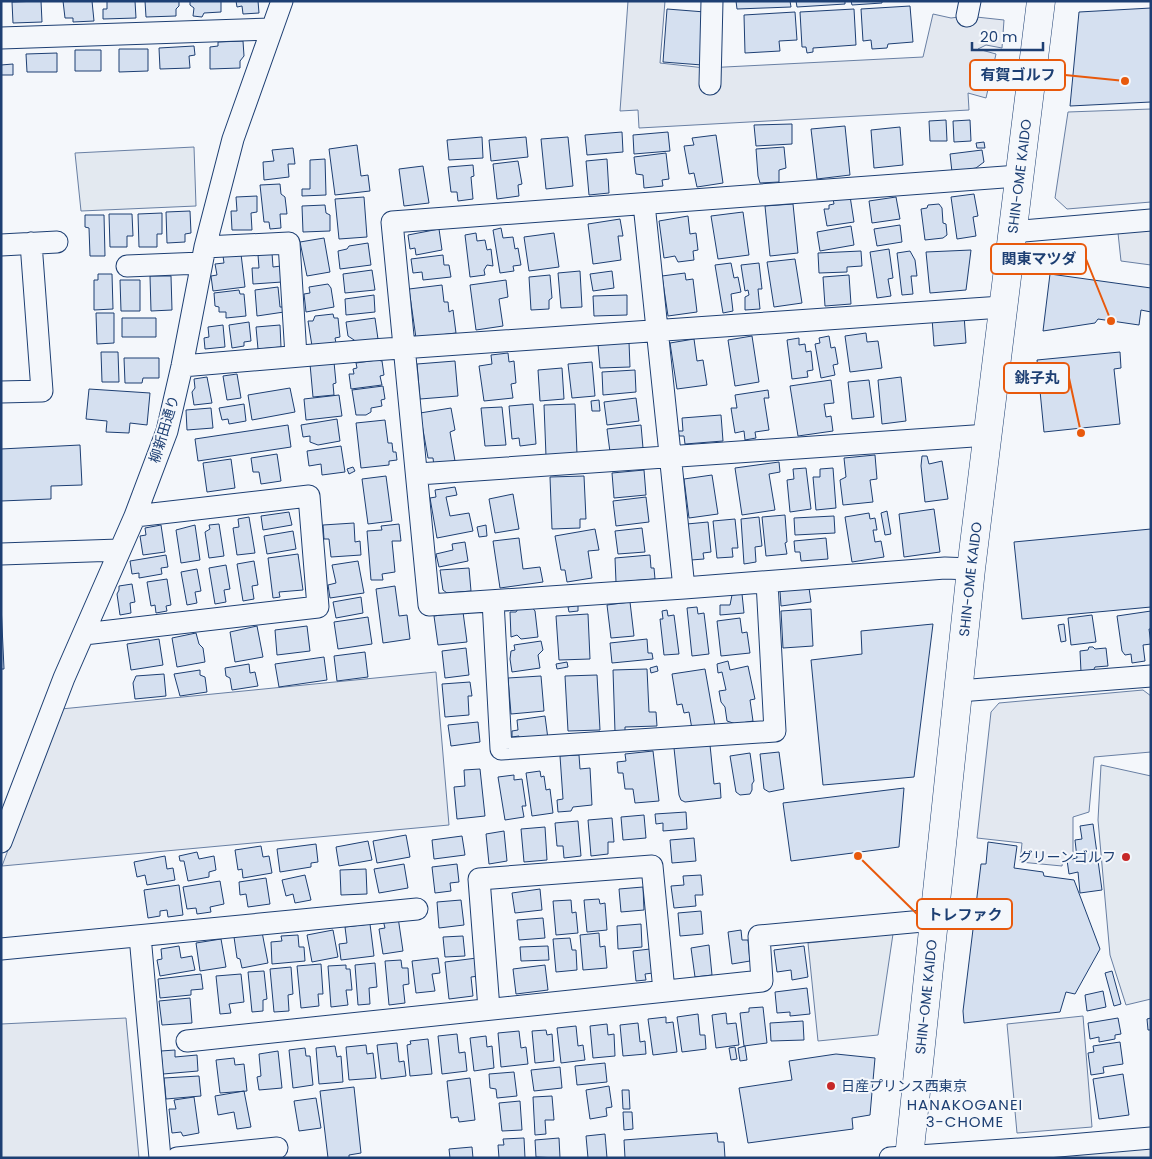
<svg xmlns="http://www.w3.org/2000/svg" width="1152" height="1159" viewBox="0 0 1152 1159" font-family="Poppins,'Noto Sans JP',sans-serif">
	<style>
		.green { fill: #e3e9f0; stroke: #687fa3 }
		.parking { fill: #e3e8f0; stroke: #687fa3 }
		.building { fill: #d5e0f0; stroke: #1d3f73 }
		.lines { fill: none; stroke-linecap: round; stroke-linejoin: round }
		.street-casing { stroke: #1d3f73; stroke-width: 23 }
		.primary-casing { stroke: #1d3f73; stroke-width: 29 }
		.street { stroke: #f4f7fb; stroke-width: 21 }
		.primary { stroke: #f4f7fb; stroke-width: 28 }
		.poi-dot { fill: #c62828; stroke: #f4f7fb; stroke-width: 2 }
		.labels { text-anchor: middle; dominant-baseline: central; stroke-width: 4; stroke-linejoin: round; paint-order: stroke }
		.street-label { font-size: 14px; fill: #1d3f73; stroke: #f4f7fb }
		.poi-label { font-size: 14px; fill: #1d3f73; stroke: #f4f7fb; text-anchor: end }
		.neighbourhood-label { font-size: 15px; letter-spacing: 1px; fill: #1d3f73; stroke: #f4f7fb }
		.leader { fill: none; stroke: #e8590c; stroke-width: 2 }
		.callout-dot { fill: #e8590c; stroke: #f4f7fb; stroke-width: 2 }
		.callout { fill: #f4f7fb; stroke: #e8590c; stroke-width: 2 }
		.callout-label { font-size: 15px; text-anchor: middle; font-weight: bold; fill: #1d3f73 }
	</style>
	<rect width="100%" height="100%" fill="#f4f7fb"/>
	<!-- green -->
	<path class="green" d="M194 147 196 206 81 211 75 153Z
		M1101 765 1151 776V999L1126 1005 1110 955 1098 820Z
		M893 934 878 1035 818 1041 808 943Z
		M1151 1138V1158H1048L1047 1147Z"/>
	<!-- parking -->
	<path class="parking" d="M628 1H665L660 63 705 68 923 57 933 14 951 18 967 16 1004 20 1002 48 986 45 978 49 996 54 986 98 968 93 969 110 639 128 638 110 620 111Z
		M1151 109V202L1067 209 1055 198 1068 112Z
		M1151 230V265L1121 261 1118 233Z
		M436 672 449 825 2 866 61 709Z
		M1143 690 1151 696V752L1094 757 1089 812 1073 817V855L1063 860 1062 866 1020 862 1022 843 977 838 991 712 999 703Z
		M1083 1016 1092 1127 1017 1133 1007 1024Z
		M126 1018 139 1158H1V1024Z"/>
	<!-- building -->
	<path class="building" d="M41 1 42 22 13 23 12 2Z
		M63 1H92L94 21 73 22V18H65Z
		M107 1H135L136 18 103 19V9H107Z
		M145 1H179V6L176 9V16L146 17Z
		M190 1H221V12L204 13 202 17 193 16 194 8 190 5Z
		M236 1H258L259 13 243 14 242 6 237 7Z
		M736 1H790L791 7 737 9Z
		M796 1H845V4L797 7Z
		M851 1H882V3L852 5Z
		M910 6 913 42 888 44 887 48 872 49 871 40 863 41 861 9Z
		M1151 8V102L1070 106 1079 12Z
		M667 9 705 12 702 65 663 62Z
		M854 9 856 45 813 48V52L807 53 806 47H802L800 12Z
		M795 12 797 40 779 41 780 51 745 53 744 15Z
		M243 41 244 56 240 61V68L210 69V47L218 46V42Z
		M194 46 195 55 189 56 190 68 160 69 159 48Z
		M119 49H148V71L119 72Z
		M75 50H101V71H75Z
		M57 53V72H27L26 54Z
		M13 64V75H1V65Z
		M946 120 947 141H930L929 121Z
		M970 120 971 141 954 142 953 121Z
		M792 124V144L756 146 754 125Z
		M845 126 850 175 817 179 811 129Z
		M900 127 903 165 874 168 871 130Z
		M622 132 623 152 587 155 585 135Z
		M668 132 670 151 634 154 633 135Z
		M716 135 723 183 697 187 694 173 689 174 684 146 694 145 692 138Z
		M482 137 483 158 449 160 447 140Z
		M526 137 528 157 491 161 489 140Z
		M568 137 573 186 546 189 541 139Z
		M984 142 985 148H977L976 143Z
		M357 145 361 176 368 175 370 191 335 195 329 149Z
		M784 147 786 168 779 170V182L760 183 758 176 756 149Z
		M293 148 295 164H288L289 177 264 180 263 162 274 161 272 150Z
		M982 150 984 162 976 168 952 172 950 154Z
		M666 153 669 179 662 180 663 186 644 188 643 175 636 174 634 157Z
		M325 159 326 195 302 196V189H310V160Z
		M607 159 609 193 589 195 586 161Z
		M518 161 522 184 518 185 519 196 497 199 493 164Z
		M473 165 474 176 471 177 473 199 458 201 457 192H451L448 167Z
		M423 166 429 203 404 206 399 169Z
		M280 184 281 194 285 197 287 214H280L281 228 270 229 269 222H264L260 185Z
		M974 194 978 216 973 217 976 236 957 239 951 197Z
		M257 196V212L251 213 252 230H232L231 211H237L236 197Z
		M850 196 854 222 827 226 824 209H829V205L834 204 833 199Z
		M364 197 367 237 339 239 335 199Z
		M896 197 900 219 872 223 869 201Z
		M793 204 798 253 770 256 765 206Z
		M939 204 942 208 943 223 946 224 947 235 943 238 925 240 921 209 927 208 928 205Z
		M325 205 326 213 330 215V231L303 232 302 206Z
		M190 211 191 233 185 234V242L167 243 166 212Z
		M743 212 749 255 718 259 711 216Z
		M162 213V234H157V247H139L138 214Z
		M109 214H132L133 236H127V247H110Z
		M85 215H104L105 256H90L89 228 85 227Z
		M688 216 690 234 696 233 698 250 693 251 694 260 678 262 675 256 664 258 659 221Z
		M620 219 623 236H618L621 260 593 264 588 224Z
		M900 225 902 242 877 246 874 229Z
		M851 226 854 245 820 251 817 232Z
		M501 228 503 238 513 237 515 249 518 248 521 265 513 266 514 271 500 273 493 230Z
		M439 229 442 250 416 255 415 248 410 249 408 235Z
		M476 233 477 241 485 240 487 250 491 249 493 266 487 265 484 270 485 275 470 277 465 235Z
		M554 233 559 267 529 271 524 237Z
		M324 238 330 272 307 276 300 242Z
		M368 243 371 265 340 269 338 251 347 249 349 246Z
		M889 249 893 278 888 279 891 296 877 298 870 252Z
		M971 250 966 290 930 293 926 252Z
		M861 251 862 266 847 267V272L819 273 818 253Z
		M910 251 915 260 917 276H911L913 294 902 295 897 253Z
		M272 253 273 267 281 266 282 282 253 284 252 268H259L258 255Z
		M241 254 245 287 213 291 211 276 217 275 215 264 224 263 223 256Z
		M443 255 444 265H449L451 277 423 280 422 272 413 273 411 259Z
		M795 259 802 303 774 307 767 262Z
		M731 263 734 278 738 277 741 292 731 294 733 311 723 313 715 265Z
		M759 263 762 289H758L760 309 745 310V297L749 295 748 290 745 291 741 265Z
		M372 270 375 290 345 293 343 274Z
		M580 271 582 307 561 308 558 273Z
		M612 271 614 288 593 291 590 274Z
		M685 273 686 280 693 279 697 312 668 316 662 276Z
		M98 274H112L113 309 94 310V280H98Z
		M1050 274 1151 288V312L1141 310 1139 325 1098 319 1095 323 1043 331Z
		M550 275 552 298 549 300V309L531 310 529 277Z
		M849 275 851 304 825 306 823 277Z
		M150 276H171L172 310 151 311Z
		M120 280H140V311H121Z
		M506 280 508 297 499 299 503 326 476 330 470 285Z
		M328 284 331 288 334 307 306 312 304 294 310 293 309 287Z
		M442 285 444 302H448L449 312 453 310 456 333 416 338 409 289Z
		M278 287 280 307H284V312L257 316 255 290Z
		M239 290 240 294H244L246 316 226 318V312H219V307L215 306 214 293Z
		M374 295 375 312 346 315 345 299Z
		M627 295V315L594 316 593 296Z
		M96 313H114V343L97 344Z
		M333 314 334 318H338L340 337 335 338 336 343 312 346 308 321H313L315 316Z
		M964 315 966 343 934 346 932 318Z
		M122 318H156V337H122Z
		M375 318 378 339 357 342 348 336 346 322Z
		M249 322 251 341 244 342V346L232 348 229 325Z
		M223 325 225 347 205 349 204 338 209 337 208 327Z
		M280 325 281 347 258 349 256 327Z
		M866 333 867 342 878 341 882 368 850 372 845 336Z
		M752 336 759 382 735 386 728 340Z
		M829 336 831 348 835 347 838 364 833 365 835 375 821 378 815 344 820 343 819 338Z
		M799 338V345L805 344 806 352 811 351 813 370 807 371 808 377 792 379 787 340Z
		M694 339 697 361 703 360 707 385 677 389 670 343Z
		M629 342 630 367 600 368 598 344Z
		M101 352H118L119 382H102Z
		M1120 352 1121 368 1114 369 1120 424 1044 432 1037 360Z
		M508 353 509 362 514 361 516 383 511 384 513 398 484 401 479 366 492 364 491 355Z
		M124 358H159V378H143L142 383H125Z
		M377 360 382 361 384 375 380 376 382 385 351 389 349 374H354L353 369 357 368 356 363Z
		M455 361 458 396 420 399 417 364Z
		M334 362 336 383 333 384 334 395 313 397 310 364Z
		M592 362 595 396 572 398 568 364Z
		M562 368 564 399 540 401 538 370Z
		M635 370 636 392 603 395 602 372Z
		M237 374 241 398 227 400 223 376Z
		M207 377 212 403 194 405 192 392 195 388 194 379Z
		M901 377 906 421 882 424 878 380Z
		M831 380 834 403 824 404 826 417 831 416 833 431 798 436 790 386Z
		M869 380 874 417 852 419 848 382Z
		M383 386 385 399 381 400 382 406 371 408V412L366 415H356L352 390Z
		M290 388 295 412 252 420 248 395Z
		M89 389 150 393 147 425 130 423 129 433 106 432 107 421 86 419Z
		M768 390 769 398H764L769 430 755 432 756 438 745 440 744 431 735 433 731 408H737L735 395Z
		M339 395 342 416 306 420 304 399Z
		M636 398 639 421 607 425 604 402Z
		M599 400 600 411H592L591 401Z
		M244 404 246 421 229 424 228 419 222 420 219 408Z
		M533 404 536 444 520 446 519 438 512 439 509 406Z
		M575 404 577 454 546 456 544 405Z
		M502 407 506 445 485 446 481 408Z
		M211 408 213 428 187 430 186 410Z
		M451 408 455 430 450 432 455 461 434 466 433 458H428L420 413Z
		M721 415 723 441 685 444 684 436H679L678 431H683L682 418Z
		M337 419 340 441 318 445 310 442V436L303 437 301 425Z
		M385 420 388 443H392L393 452H396L397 460 389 461V465L361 468 356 423Z
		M288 425 291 447 198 461 195 439Z
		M641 425 643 448 610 452 607 429Z
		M80 445 82 485 51 486V499L1 501V449Z
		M341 446 345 472 322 475 321 464 309 466 307 451Z
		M277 454 281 481 261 484 259 472H253L251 458Z
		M875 455 877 479 870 480 873 502 843 505 840 480 846 477 844 458Z
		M922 456H927L929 464 942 461 948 499 925 502 921 466Z
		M231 459 235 488 207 492 203 463Z
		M779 462 780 472 769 474 775 510 742 515 735 468Z
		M353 467 355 471 349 474 347 469Z
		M806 468 811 509 790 512 787 480 794 479 793 469Z
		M833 468 836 508 816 510 813 477H820V469Z
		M644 470 646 495 614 498 612 473Z
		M712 475 718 514 689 518 684 479Z
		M386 476 392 521 368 524 362 479Z
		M584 476 586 519H580V528L552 529 550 477Z
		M455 487 457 495 446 497 450 516 469 513 473 531 437 538 430 498 436 497 435 490Z
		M513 494 519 529 495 533 489 499Z
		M646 497 649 522 616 526 613 501Z
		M934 509 940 552 904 557 899 514Z
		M887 511 891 534 885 535 881 513Z
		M289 512 292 525 263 530 261 516Z
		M869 513 870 519 875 518 877 530H873L875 542 881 541 884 557 852 562 845 517Z
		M785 515 787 542 785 543 787 554 766 556 762 517Z
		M834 516 835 533 795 535 794 518Z
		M249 517 255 553 237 555 233 528 239 527 238 519Z
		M759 517 762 546 755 547 756 562 744 564 741 519Z
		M735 519 738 548H732L733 557 717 558 713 521Z
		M708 522 711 552 703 553 704 559 691 560 687 524Z
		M354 523 355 542 360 541 361 555 331 557 329 539H324L323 525Z
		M219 524 224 556 209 558 205 532 210 529 209 525Z
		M399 524 401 541H392L395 572 382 574 383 580H371L367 531 382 530 381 526Z
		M161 525 165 552 143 555 140 536 146 535 145 528Z
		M195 525 200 560 181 563 176 530Z
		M486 525 487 536 479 537 477 527Z
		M642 528 645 552 618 554 615 531Z
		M595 529 599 550 588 551 592 578 567 582 565 570H561L555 536Z
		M1151 529V607L1022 619 1014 542Z
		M293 531 296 549 267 554 264 536Z
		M519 538 523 569 540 567 543 582 500 588 493 541Z
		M826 538 828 559 801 561 800 552H795L794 541Z
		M465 542 468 561 439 567 436 554 453 550 452 544Z
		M298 554 303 590 279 592 280 597 273 598 268 558Z
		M166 555 168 567 161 568 162 574 139 578V573L132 574 130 561Z
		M650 555 651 568H654L655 579 616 582 615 558Z
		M254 561 258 585 252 586 254 599 243 601 237 564Z
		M358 561 364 593 330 598 328 585 336 583 332 565Z
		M226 565 230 589 224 590 226 602 215 604 209 568Z
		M469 568 471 591 447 593 443 590 440 570Z
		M197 569 201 591 195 592 197 603 187 605 181 572Z
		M167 579 171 605 166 606 167 611 156 613 155 605 151 606 147 582Z
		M132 584 135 602 130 603 131 613 120 615 117 594 119 590V586Z
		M395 586 399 616 407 615 410 639 383 643 376 589Z
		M809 588 811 602 781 606 780 591Z
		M742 594 744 613 720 615V605H730L732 595Z
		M361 597 363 613 336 618 333 602Z
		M630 602 634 636 611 638 607 605Z
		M1 604 4 669H1Z
		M578 605V611L569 612 568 607Z
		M531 606 535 611 538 637 521 639 517 635 511 637 510 612H516L518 609Z
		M697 607 698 614 704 613 709 654 692 656 687 608Z
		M811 609 813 646 783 648 781 611Z
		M667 610 668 616 674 615 679 654 664 655 660 619H663L662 611Z
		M1151 611V629H1149L1151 644 1143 645 1145 661 1132 663 1131 654 1125 655 1122 651 1117 616Z
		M463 612 467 642 438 645 434 616Z
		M588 614 590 659 559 660 556 616Z
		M1092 615 1096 642 1071 645 1068 618Z
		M368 617 372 644 338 649 334 622Z
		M740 618 742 633 747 632 750 653 721 656 717 621Z
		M933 624 914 777 823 785 811 660 862 654 861 631Z
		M1064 624 1066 641 1061 642 1058 625Z
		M257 626 263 657 235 662 230 632Z
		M307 626 310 651 277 655 275 630Z
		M196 633 199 644 203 648 205 662 177 667 172 638Z
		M159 639 163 665 131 670 127 644Z
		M647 639 648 653H652L653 659 612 663 610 643Z
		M541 641 543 650 538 655 540 668 512 672 510 659 511 651 515 650 514 645Z
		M1089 647H1093L1095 649 1106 648 1108 666 1095 667 1093 671 1081 672 1080 651 1088 650Z
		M466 648 469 675 445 678 442 651Z
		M365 652 368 677 337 681 334 656Z
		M324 657 327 680 279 687 275 664Z
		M728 661 730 670 748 666 755 699 750 700 753 721 736 724 727 721 725 707 721 702 719 691 726 690 722 672 718 673 717 664Z
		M567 662 568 667 557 669 556 664Z
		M249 664 250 673 255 672 258 686 232 690 230 678 226 676 225 668Z
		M657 666 658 671 651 673 650 668Z
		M647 669 649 712H656L657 726 625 727V732H615L613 670Z
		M705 669 715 726 692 729 689 712 684 713 682 704 677 705 672 674Z
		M200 670V675L205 677 207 692 180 696 174 674Z
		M164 674 166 696 135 699 133 683 136 676Z
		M597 675 600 730 568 731 565 676Z
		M541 676 544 711 511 714 508 678Z
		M470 682 472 696H468L469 715 445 717 442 684Z
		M545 716 548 739 520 743 519 736 512 737V731L518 730 517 720Z
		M478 722 480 742 451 746 448 725Z
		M710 745 714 784 720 783 721 798 685 802 681 800 679 795 674 748Z
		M653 751 659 801 635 803 633 789H625L623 773H618L617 762 626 761 625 754Z
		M779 752 784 789 769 792 764 789 760 754Z
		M750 753 754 781 752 784V790L750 794 740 795 736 792 730 756Z
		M579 755 580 769 590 768 592 805 573 807 571 811 558 812 557 800 563 799 560 756Z
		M480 769 485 816 457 819 454 787 465 786 464 770Z
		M540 771 541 777 544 776 546 790 550 789 553 813 532 816 526 773Z
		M514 775V780L522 779 526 806H522L524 817 505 820 498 777Z
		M904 788 899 847 791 861 783 803Z
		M686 812 687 829 663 831V823L656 824 655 814Z
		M644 815 646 838 623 840 621 817Z
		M612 818 614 842H608V854L591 856 588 820Z
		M578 821 581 856 564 858 563 846H557L555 823Z
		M1093 824 1102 890 1080 893 1078 872 1069 874 1067 860 1077 858 1075 840 1082 839 1080 826Z
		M545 827 547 860 524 862 521 829Z
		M504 831 507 861 489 864 486 834Z
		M406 835 410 857 377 863 373 841Z
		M462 836 465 855 434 859 432 840Z
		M694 838 696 861 672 863 670 840Z
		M368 841 372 860 339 866 336 847Z
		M988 842 1017 846 1014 868 1043 872 1044 876 1074 880 1100 949 1075 994 1066 992 1060 1012 964 1023 963 1011 981 864H986Z
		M316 844 318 862 311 863V867L280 872 277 849Z
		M261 846 263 857 269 856 272 873 243 878 242 869 238 870 235 850Z
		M197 852 199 859 214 856 216 870 209 872V877L188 881 184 861H180L179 856Z
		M165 856 167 869 173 868 175 880 147 885 145 875 137 877 134 862Z
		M404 864 408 888 379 893 374 869Z
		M457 864 459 882 450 883 451 891 435 893 432 867Z
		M366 869 367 894 341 895 340 870Z
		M305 875 311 900 295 903 293 894 286 896 282 880Z
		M701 875 703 895H695L696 906 674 908 671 886 684 885 683 876Z
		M266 878 270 904 248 907 246 894 240 895 239 882Z
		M220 881 224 904 210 907 211 912 197 914 196 908 187 909 183 887Z
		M179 885 183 915 168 917 167 910 160 911V916L148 918 144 890Z
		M643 887 644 910 621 912 619 889Z
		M540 889 542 910 515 913 512 893Z
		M599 899 600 904 605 903 607 930 587 932 584 900Z
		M461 900 464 925 439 928 437 902Z
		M571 900 572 913 576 912 578 933 556 935 553 901Z
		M701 911 703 934 680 936 678 913Z
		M398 917 403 951 383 954 379 929 385 928 383 920Z
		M543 918 545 938 519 940 517 920Z
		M370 924 374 956 341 960 339 944 347 943 345 927Z
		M641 924 642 947 618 949 617 926Z
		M333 930 338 957 312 962 307 935Z
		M741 930 742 940H748L750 961 732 964 728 932Z
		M262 932 268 963 242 968 240 959 237 958 234 937Z
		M599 933 600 947 605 946 607 968 583 970 580 935Z
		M298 935 299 947H304L305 961 272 964 271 942 282 941 281 936Z
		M463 936 465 956 445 957 443 937Z
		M570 938 572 950H576L577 970 556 972 553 939Z
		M221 939 226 967 200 971 196 943Z
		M709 945 712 975 695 977 691 948Z
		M179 946 181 958 192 956 195 970 160 976 157 960 162 959 161 949Z
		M548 946 549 960 521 961 520 947Z
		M804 946 808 977 792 980 791 970 777 972 774 950Z
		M650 949 653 973 645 974 646 980 636 981 633 951Z
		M438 958 440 973 432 974 435 991 416 993 412 961Z
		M477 958 479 976 471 977 473 996 449 999 445 962Z
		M401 960 402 968H408L409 984 403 985 405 1003 389 1005 385 961Z
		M375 963 377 987 369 988 370 1004 358 1005 355 965Z
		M321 964 323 994H318L319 1006 301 1008 297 966Z
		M346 965V969H350L352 990H346L348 1005 331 1007 328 966Z
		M545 965 548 990 516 994 513 969Z
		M291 967 293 994 288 995 289 1011 274 1012 270 969Z
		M264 971 267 999 263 1000V1011L252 1012 248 972Z
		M1112 971 1121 1004 1114 1006 1105 973Z
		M201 974 203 989 191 990V995L160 998 158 979Z
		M241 974 244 1002 229 1004 231 1013 220 1014 216 976Z
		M807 988 810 1014 790 1016V1012L777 1013 775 992Z
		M1103 991 1106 1007 1087 1011 1085 995Z
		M190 998 192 1023 162 1025 159 1001Z
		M763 1007 767 1043 744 1046 740 1013 749 1012V1008Z
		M726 1013 727 1024 736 1023 739 1045 716 1048 712 1015Z
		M698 1014 700 1035H705L706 1049 682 1052 677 1017Z
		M666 1017V1023L673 1022 677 1052 653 1055 648 1019Z
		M1118 1018 1121 1034 1115 1035V1039L1099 1042V1037L1090 1039 1088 1023Z
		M1151 1018V1030H1148L1147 1019Z
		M803 1021 804 1040 771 1041 770 1023Z
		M638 1023 640 1042 645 1041 646 1054 623 1056 620 1025Z
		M607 1024 608 1035 614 1034 615 1056 593 1058 590 1026Z
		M576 1026 578 1046 583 1045 585 1060 561 1063 557 1028Z
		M546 1030 547 1035 552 1034 554 1061 535 1063 532 1031Z
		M519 1031 521 1048 526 1047 528 1064 501 1067 498 1033Z
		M457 1034 459 1053 465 1052 467 1071 442 1074 438 1036Z
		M486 1036 487 1047 492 1046 494 1068 474 1071 470 1038Z
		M428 1039 432 1074 410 1076 407 1045 411 1044 410 1041Z
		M1120 1042 1123 1064 1103 1067 1104 1073 1091 1075 1088 1053 1094 1052 1093 1046Z
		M397 1043 399 1062 404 1061 406 1076 381 1079 377 1045Z
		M366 1045 367 1054 373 1053 376 1078 349 1080 346 1047Z
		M335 1046 337 1057 341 1056 343 1082 319 1084 316 1048Z
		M745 1046 747 1060 740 1061 738 1048Z
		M735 1047 737 1059 731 1060 729 1048Z
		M305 1048 306 1056H310L313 1085 293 1088 289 1050Z
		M175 1050V1057L197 1055 198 1071 163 1074 161 1051Z
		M278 1051 282 1088 259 1090 257 1077 261 1076 259 1054Z
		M836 1054 875 1058 870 1115 852 1118 853 1129 748 1143 739 1088 792 1080 789 1061Z
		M234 1058 235 1065 244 1064 247 1091 220 1093 216 1060Z
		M605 1063 607 1082 577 1085 575 1066Z
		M560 1067 562 1088 534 1091 531 1070Z
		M514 1072 517 1096 497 1098 496 1089 490 1088 489 1074Z
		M1123 1074 1129 1115 1099 1119 1093 1079Z
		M199 1076 201 1096 166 1099 164 1078Z
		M470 1078 475 1120 459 1122 458 1117 451 1118 447 1081Z
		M609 1086 612 1107 606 1108 607 1116 590 1119 586 1090Z
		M354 1087 361 1153 349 1155V1158H328L320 1091Z
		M622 1090H629L630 1109H623Z
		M244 1091 251 1127 237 1129 234 1112 218 1115 215 1096Z
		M552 1096 554 1120H545L546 1134 535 1135 533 1097Z
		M194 1097 199 1133 183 1136 181 1132 172 1133 169 1109H176L174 1100Z
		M316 1098 321 1128 299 1131 294 1101Z
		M520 1101 522 1130 502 1131 499 1103Z
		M623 1112H632L633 1129 624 1130Z
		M717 1133 718 1142H724L725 1158H625L624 1140Z
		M605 1134 607 1158H588L586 1136Z
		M524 1138 525 1158H499L498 1145H504L503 1139Z
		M559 1138 560 1158 536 1157 535 1140Z
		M472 1147 473 1158H450L449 1149Z"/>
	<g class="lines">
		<defs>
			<path id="street" d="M967 16 970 1
				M1 38 272 29
				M710 84 712 1
				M644 204 684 588
				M1012 232 1151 220
				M1 245 57 242
				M205 247 289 243 296 356
				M127 266 202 263
				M182 366 372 350 1002 307
				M1 392 42 391 31 243
				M418 474 988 435
				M1 554 119 550
				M971 569 945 568 684 588 429 605 392 222 1019 176
				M493 601 501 749 775 731 767 582
				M84 634 318 607 309 496 135 516
				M959 691 1151 676
				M1 842 64 678 135 516 167 431 182 366 205 247 233 139 282 1
				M140 936 160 1158
				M1 949 417 909
				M489 1009 479 879 652 866 664 991
				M187 1041 762 981 759 936 934 920
				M177 1158 277 1148
				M890 1158 1047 1147 1151 1138"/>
			<g id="primary">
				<path id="s1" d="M909 1158 971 569 1041 1"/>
			</g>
		</defs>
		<!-- street casing -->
		<use href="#street" class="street-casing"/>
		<!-- primary casing -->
		<use href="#primary" class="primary-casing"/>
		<!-- street -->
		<use href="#street" class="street"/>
		<!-- primary -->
		<use href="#primary" class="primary"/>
	</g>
	<!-- markers -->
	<g class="poi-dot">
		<circle cx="1126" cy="857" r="5"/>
		<circle cx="831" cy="1086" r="5"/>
	</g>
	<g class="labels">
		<!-- street labels -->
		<g class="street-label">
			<text stroke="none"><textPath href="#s1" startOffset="988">SHIN-OME KAIDO</textPath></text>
			<text transform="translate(164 429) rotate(-73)">柳新田通り</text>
			<text stroke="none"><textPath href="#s1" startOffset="582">SHIN-OME KAIDO</textPath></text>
			<text stroke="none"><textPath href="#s1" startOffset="162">SHIN-OME KAIDO</textPath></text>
		</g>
		<!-- poi labels -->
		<g class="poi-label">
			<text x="1116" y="857">グリーンゴルフ</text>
			<text x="841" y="1086" text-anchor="start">日産プリンス西東京</text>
		</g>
		<!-- neighbourhood labels -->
		<g class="neighbourhood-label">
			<text x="965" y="1104">HANAKOGANEI<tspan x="965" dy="17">3-CHOME</tspan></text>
		</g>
	</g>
	<!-- callouts -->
	<path class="leader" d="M1125 81L1065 75M1111 321L1086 259M1081 433L1069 378M858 856L917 914"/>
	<g class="callout-dot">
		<circle cx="1125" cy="81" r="5"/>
		<circle cx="1111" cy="321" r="5"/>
		<circle cx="1081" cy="433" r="5"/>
		<circle cx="858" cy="856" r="5"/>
	</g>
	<g class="callout">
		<rect x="970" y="60" width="95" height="30" rx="5"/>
		<rect x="991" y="244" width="95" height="30" rx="5"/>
		<rect x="1004" y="363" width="65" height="30" rx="5"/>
		<rect x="917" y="899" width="95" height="30" rx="5"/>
	</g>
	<g class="callout-label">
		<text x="1018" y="80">有賀ゴルフ</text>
		<text x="1039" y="264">関東マツダ</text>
		<text x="1037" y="383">銚子丸</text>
		<text x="965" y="920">トレファク</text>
	</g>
	<!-- border -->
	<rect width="1152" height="1159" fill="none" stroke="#1d3f73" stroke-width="5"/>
	<!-- scale -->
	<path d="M972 42v8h71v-8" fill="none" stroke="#1d3f73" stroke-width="2.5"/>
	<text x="980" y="42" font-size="15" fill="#1d3f73" stroke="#f4f7fb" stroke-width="4" paint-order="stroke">20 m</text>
</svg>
